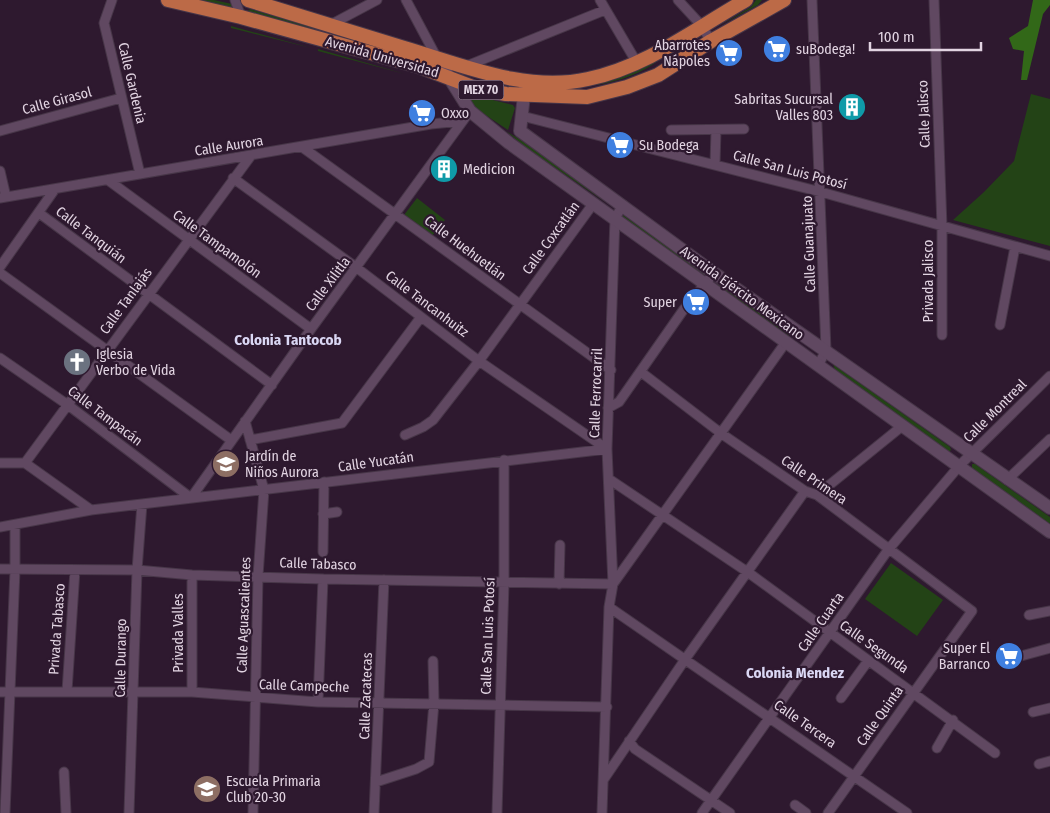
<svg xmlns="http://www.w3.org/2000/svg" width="1050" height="813" viewBox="0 0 1050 813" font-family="'Fira Sans Condensed',sans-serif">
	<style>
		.green { fill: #234316 }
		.forest { fill: #326818 }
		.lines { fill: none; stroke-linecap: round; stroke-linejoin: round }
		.street-casing { stroke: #473648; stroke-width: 11 }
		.secondary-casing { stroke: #473648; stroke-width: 14 }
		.primary-casing { stroke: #473648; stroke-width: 16 }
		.street { stroke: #604861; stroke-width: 9 }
		.secondary { stroke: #604861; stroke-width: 12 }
		.primary { stroke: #bc6a47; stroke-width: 14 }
		.labels { text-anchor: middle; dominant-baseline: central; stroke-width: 4.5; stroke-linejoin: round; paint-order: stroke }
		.shield { fill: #2e192f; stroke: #ac9cac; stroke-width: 1 }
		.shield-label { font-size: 12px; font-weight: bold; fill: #e2d4e2 }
		.poi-label { font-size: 14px; fill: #e2d4e2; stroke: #2e192f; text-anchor: start }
		.street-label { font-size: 14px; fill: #e2d4e2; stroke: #2e192f }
		.neighbourhood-label { font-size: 15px; font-weight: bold; fill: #dad7f4; stroke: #2e192f }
	</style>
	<rect width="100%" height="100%" fill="#2e192f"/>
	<!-- green -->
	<path class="green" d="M197 0H214L232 4 233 8 231 9Z
		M756 0H762L758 5 721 25 751 7Z
		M250 9 417 58 260 18 247 12Z
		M231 26 311 48 231 28Z
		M318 49 405 74 318 51Z
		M666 54C633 85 582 89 538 89Z
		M469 94 513 105 515 108 508 130 469 104 466 95Z
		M1031 94 1050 99V246L953 220 984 192 1014 161Z
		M506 131 527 144 608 204 528 149Z
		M417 198 445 220 432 236 404 215Z
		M623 215 708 275 707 277 621 217Z
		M720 284 789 333V337L716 285Z
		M833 364 950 447 951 450 949 452 835 370Z
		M972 464H975L1050 517V524L972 469Z
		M891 563 943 600 917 636 865 599Z"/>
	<!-- forest -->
	<path class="forest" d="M1033 0H1050V5L1043 14 1027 80H1021L1024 51 1013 49 1009 38 1028 26Z"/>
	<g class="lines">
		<defs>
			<path id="street" d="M112 0 104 23 140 174
				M235 0 241 17
				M406 0 437 58
				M600 0 637 63
				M678 0 701 25 711 41
				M812 0 826 350 818 366
				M934 0 942 227V335
				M330 25 377 0
				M464 67 605 10
				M522 116 821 192 1050 256
				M671 130 744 129
				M0 131 121 98
				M302 147 611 370
				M715 164 716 130
				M0 171 6 197
				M233 178 357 268 479 361 607 449
				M108 180 311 329
				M0 198 431 124 462 121
				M39 213 272 385
				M0 267 55 189
				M0 273 231 440
				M1000 325 1015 247
				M0 358 68 405 191 498 311 329 470 111
				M641 372 722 434 805 491 817 495 972 611 828 813
				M608 408 619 402 684 309 714 273
				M245 421 264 490 258 576 253 813
				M405 435 423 427 433 420 479 361 593 204
				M250 440 342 423 421 317
				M0 463H25L91 510
				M25 463 250 157
				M609 479 749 573 995 753
				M1007 480 1050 439
				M817 495 901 427
				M323 514 337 512
				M0 527 91 510 607 449
				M323 552 324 482
				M0 569 137 570 192 575 323 579 613 584
				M192 575V692
				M559 584 560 545
				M613 584 786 342
				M609 607 907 813
				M1029 615 1050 611
				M1021 656 1050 648
				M67 691 75 570
				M0 692H192L318 702 607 707
				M841 698 868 661
				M318 702 323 579
				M1033 712 1050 708
				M629 741 635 749 730 813
				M937 748 953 720
				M1039 764 1050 761
				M64 772 66 813
				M604 779 686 658 805 491
				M376 782 416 769 429 762 434 703 433 661
				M795 805 806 813
				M5 813 15 570V525
				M129 813 137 570 142 504
				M374 813 384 580
				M497 813 504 583V460
				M602 813 609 607 613 584 607 449 615 218 623 205
				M702 813 888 550 960 465 1050 376"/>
			<path id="secondary" d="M437 58 470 111 509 143 1050 532
				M525 86 520 131 714 273 1050 508"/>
			<path id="primary" d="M168 0 241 17 418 66 478 89 506 94 587 97 627 87 658 75 711 41 784 0
				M248 0C300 16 352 32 404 48 462 65 526 93 588 79 646 67 695 29 746 0"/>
		</defs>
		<!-- street casing -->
		<use href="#street" class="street-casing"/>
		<!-- secondary casing -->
		<use href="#secondary" class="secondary-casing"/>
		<!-- primary casing -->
		<use href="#primary" class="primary-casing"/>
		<!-- street -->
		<use href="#street" class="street"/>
		<!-- secondary -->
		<use href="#secondary" class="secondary"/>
		<!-- primary -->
		<use href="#primary" class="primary"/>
	</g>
	<!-- icons -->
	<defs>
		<symbol id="supermarket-disc" viewBox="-11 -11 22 22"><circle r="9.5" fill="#3f7fe0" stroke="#2e192f"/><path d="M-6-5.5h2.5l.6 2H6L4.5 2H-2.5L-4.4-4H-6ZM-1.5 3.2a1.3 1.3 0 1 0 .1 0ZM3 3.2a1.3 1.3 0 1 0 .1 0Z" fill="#fff"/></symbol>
		<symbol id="building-disc" viewBox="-11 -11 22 22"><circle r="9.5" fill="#0f9aa8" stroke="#2e192f"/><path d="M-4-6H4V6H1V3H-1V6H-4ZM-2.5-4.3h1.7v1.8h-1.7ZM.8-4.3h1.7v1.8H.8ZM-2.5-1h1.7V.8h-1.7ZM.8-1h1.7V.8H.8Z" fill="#fff"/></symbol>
		<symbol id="church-disc" viewBox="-11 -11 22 22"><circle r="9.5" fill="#6b7280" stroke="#2e192f"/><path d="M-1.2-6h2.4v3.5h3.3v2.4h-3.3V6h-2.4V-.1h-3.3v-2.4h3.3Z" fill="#fff"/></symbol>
		<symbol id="school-disc" viewBox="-11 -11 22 22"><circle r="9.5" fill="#8d6e63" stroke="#2e192f"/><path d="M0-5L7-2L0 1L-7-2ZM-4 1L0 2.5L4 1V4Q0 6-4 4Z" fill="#fff"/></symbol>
	</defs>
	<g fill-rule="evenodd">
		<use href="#supermarket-disc" x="761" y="33" width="32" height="32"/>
		<use href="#supermarket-disc" x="713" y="37" width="32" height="32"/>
		<use href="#building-disc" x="836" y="91" width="32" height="32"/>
		<use href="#supermarket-disc" x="406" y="97" width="32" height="32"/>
		<use href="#supermarket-disc" x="604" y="129" width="32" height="32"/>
		<use href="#building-disc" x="428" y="153" width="32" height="32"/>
		<use href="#supermarket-disc" x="680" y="286" width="32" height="32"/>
		<use href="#church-disc" x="61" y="346" width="32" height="32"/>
		<use href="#school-disc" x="210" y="448" width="32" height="32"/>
		<use href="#supermarket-disc" x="993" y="640" width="32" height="32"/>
		<use href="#school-disc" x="191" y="773" width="32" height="32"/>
	</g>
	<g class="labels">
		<!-- shield labels -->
		<rect class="shield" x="458.5" y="80.5" width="45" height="19" rx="4"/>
		<g class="shield-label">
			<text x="481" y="90">MEX 70</text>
		</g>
		<!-- poi labels -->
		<g class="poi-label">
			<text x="710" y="45" text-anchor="end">Abarrotes<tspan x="710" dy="16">Nápoles</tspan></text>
			<text x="796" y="49">suBodega!</text>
			<text x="833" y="99" text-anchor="end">Sabritas Sucursal<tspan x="833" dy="16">Valles 803</tspan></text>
			<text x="441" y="113">Oxxo</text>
			<text x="639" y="145">Su Bodega</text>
			<text x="463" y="169">Medicion</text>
			<text x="677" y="302" text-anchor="end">Super</text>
			<text x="96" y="354">Iglesia<tspan x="96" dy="16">Verbo de Vida</tspan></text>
			<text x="245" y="456">Jardín de<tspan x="245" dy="16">Niños Aurora</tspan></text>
			<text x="990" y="648" text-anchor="end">Super El<tspan x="990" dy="16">Barranco</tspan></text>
			<text x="226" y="781">Escuela Primaria<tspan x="226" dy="16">Club 20-30</tspan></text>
		</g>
		<!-- street labels -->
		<g class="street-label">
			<text transform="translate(382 57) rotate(16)">Avenida Universidad</text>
			<text transform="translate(132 83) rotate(77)">Calle Gardenia</text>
			<text transform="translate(57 101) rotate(-15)">Calle Girasol</text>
			<text transform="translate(924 114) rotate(-92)">Calle Jalisco</text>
			<text transform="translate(229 146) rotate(-9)">Calle Aurora</text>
			<text transform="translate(790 170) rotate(15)">Calle San Luis Potosí</text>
			<text transform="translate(91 235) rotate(37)">Calle Tanquián</text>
			<text transform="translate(551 238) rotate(-54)">Calle Coxcatlán</text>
			<text transform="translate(217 244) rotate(36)">Calle Tampamolón</text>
			<text transform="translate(809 244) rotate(-92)">Calle Guanajuato</text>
			<text transform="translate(465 248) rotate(37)">Calle Huehuetlán</text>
			<text transform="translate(928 281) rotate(-90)">Privada Jalisco</text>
			<text transform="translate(328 284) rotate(-53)">Calle Xilitla</text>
			<text transform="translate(742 293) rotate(36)">Avenida Ejército Mexicano</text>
			<text transform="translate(126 301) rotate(-54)">Calle Tanlajás</text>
			<text transform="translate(427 304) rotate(37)">Calle Tancanhuitz</text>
			<text transform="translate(596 393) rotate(-88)">Calle Ferrocarril</text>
			<text transform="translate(995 411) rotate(-45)">Calle Montreal</text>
			<text transform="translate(105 416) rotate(37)">Calle Tampacán</text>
			<text transform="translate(376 462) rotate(-8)">Calle Yucatán</text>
			<text transform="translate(814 480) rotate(34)">Calle Primera</text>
			<text transform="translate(318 564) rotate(2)">Calle Tabasco</text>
			<text transform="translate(244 615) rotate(-88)">Calle Aguascalientes</text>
			<text transform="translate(821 622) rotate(-55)">Calle Cuarta</text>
			<text transform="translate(57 629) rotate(-86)">Privada Tabasco</text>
			<text transform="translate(178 633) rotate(-90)">Privada Valles</text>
			<text transform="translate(488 636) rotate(-88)">Calle San Luis Potosí</text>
			<text transform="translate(874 647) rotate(35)">Calle Segunda</text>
			<text transform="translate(121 658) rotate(-89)">Calle Durango</text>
			<text transform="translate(304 686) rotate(2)">Calle Campeche</text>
			<text transform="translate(366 696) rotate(-88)">Calle Zacatecas</text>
			<text transform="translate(880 716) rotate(-55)">Calle Quinta</text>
			<text transform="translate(805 724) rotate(35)">Calle Tercera</text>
		</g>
		<!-- neighbourhood labels -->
		<g class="neighbourhood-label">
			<text x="288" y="340">Colonia Tantocob</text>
			<text x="795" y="673">Colonia Mendez</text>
		</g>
	</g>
	<!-- scale -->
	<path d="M870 42v8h111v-8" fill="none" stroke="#e2d4e2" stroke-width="2.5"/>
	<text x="878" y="42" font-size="15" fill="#e2d4e2" stroke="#2e192f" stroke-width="4" paint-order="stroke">100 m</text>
</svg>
